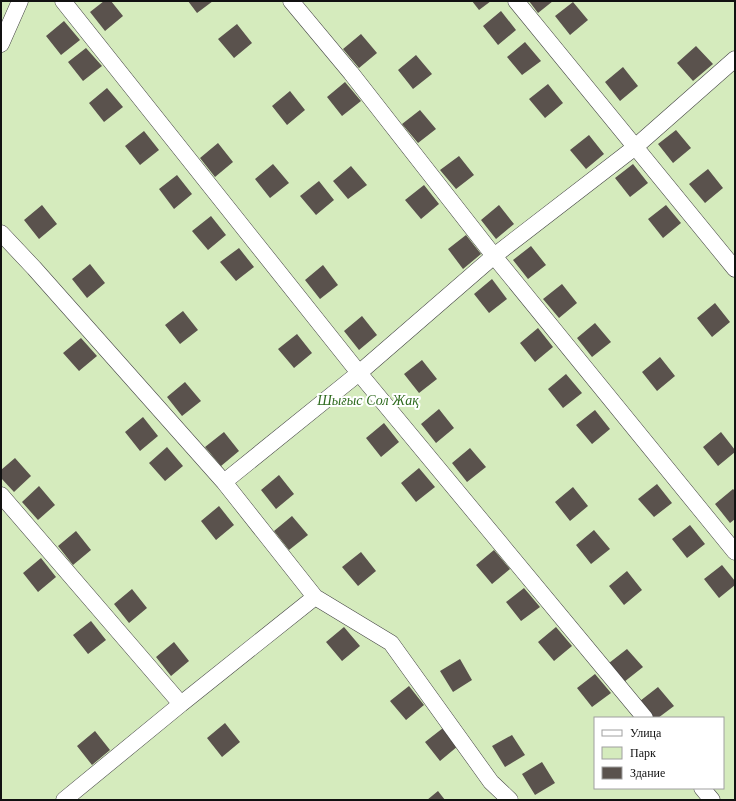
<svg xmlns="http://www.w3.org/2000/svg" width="736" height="801" viewBox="0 0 736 801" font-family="'Libre Baskerville',serif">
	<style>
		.green { fill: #d5ebbd; fill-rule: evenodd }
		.building { fill: #5a524d }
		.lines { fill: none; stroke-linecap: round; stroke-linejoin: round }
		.street-casing { stroke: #444; stroke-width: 17 }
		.street { stroke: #fff; stroke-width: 16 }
		.labels { text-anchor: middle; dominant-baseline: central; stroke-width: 4; stroke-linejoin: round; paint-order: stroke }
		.park-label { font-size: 14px; font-style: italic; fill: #2f6b1f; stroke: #fff }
	</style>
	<rect width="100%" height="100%" fill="#fffdf5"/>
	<!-- green -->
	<path class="green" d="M1 1H735V800H1ZM595 718H723V788H595Z"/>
	<!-- building -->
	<path class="building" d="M104 1H111L123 16 105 31 90 12Z
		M188 1H213L197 13Z
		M472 1H491L479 10Z
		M529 1H553L538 13Z
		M573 2 588 20 570 35 555 16Z
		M501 11 516 30 498 45 483 26Z
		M64 21 80 40 61 55 46 36Z
		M237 24 252 43 234 58 218 39Z
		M361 34 377 53 359 68 343 49Z
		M525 42 541 61 522 75 507 57Z
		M696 46 713 64 693 81 677 63Z
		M86 48 102 66 83 81 68 62Z
		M416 55 432 74 413 89 398 70Z
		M623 67 638 86 620 101 605 82Z
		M345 82 361 101 342 116 327 97Z
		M548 84 563 103 545 118 529 99Z
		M107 88 123 107 104 122 89 103Z
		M290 91 305 110 287 125 272 106Z
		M420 110 436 129 418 143 402 124Z
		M676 130 691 148 673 163 658 144Z
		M144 131 159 150 140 165 125 146Z
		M589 135 604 154 586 169 570 150Z
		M218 143 233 162 215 177 200 158Z
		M459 156 474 175 456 189 440 170Z
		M273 164 289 183 270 198 255 179Z
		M633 164 648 183 630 197 615 178Z
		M351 166 367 185 348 199 333 181Z
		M708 169 723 188 705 203 689 184Z
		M177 175 192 194 174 209 159 189Z
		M319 181 334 200 316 215 300 196Z
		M424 185 439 204 421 219 405 200Z
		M42 205 57 224 39 239 24 220Z
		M499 205 514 224 496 239 481 220Z
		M666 205 681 223 663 238 648 219Z
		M211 216 226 235 208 250 192 231Z
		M466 235 481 254 463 269 448 249Z
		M531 246 546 265 528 279 513 260Z
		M239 248 254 267 236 281 220 262Z
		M90 264 105 283 87 298 72 279Z
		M323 265 338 285 320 299 305 280Z
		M492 279 507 299 489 313 474 294Z
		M562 284 577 303 559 318 543 299Z
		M715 303 730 322 712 337 697 318Z
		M183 311 198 330 180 344 165 325Z
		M362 316 377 335 359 350 344 331Z
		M595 323 611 342 592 357 577 338Z
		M538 328 553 347 535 362 520 343Z
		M297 334 312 353 294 368 278 349Z
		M81 338 97 356 79 371 63 353Z
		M660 357 675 376 657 391 642 372Z
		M422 360 437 379 419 393 404 374Z
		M566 374 582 393 563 408 548 389Z
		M185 382 201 401 182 416 167 397Z
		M439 409 454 428 436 443 421 424Z
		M595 410 610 429 592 444 576 425Z
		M143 417 158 436 140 451 125 432Z
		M384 423 399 442 381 457 366 438Z
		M224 432 239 451 221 466 205 447Z
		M721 432 735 450V452L718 466 703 447Z
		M167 447 183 466 165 481 149 463Z
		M470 448 486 467 467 482 452 463Z
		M15 458 31 476 14 492 1 478V470Z
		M419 468 435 487 416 502 401 483Z
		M279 475 294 494 276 509 261 490Z
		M657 484 672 503 654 517 638 499Z
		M39 486 55 505 38 520 22 502Z
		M573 487 588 506 570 521 555 502Z
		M733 489 735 491V519L730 523 715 504Z
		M219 506 234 525 216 540 201 521Z
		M292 516 308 535 289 550 274 531Z
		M690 525 705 544 687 558 672 539Z
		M594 530 610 549 591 564 576 545Z
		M76 531 91 550 73 565 58 546Z
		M494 550 510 569 492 584 476 565Z
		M361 552 376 571 358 586 342 567Z
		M41 558 56 577 38 592 23 573Z
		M722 565 735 581V585L719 598 704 579Z
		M627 571 642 590 624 605 609 586Z
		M524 588 540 607 521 621 506 602Z
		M132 589 147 608 129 623 114 604Z
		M91 621 106 640 88 654 73 635Z
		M344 627 360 646 342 661 326 642Z
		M556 627 572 646 554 661 538 642Z
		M174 642 189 661 171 676 156 657Z
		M627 649 643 667 624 682 609 663Z
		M460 659 472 680 453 692 440 671Z
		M595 674 611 693 592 707 577 688Z
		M409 686 424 705 406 720 390 701Z
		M658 687 674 706 658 718H653L640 701Z
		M225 723 240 742 222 757 207 738Z
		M443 728 458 746 440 761 425 742Z
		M95 731 110 750 92 765 77 746Z
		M512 735 525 755 505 767 492 746Z
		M542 762 555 783 535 795 522 774Z
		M438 791 445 800H427Z"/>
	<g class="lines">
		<defs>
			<path id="street" d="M63 1 359 373 645 718
				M291 1 351 73 494 256 735 552
				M516 1 735 269
				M1 44 20 1
				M1 233 34 268 224 482 315 597 391 643 491 782 510 800
				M224 482 359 373 494 256 634 148 735 59
				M1 495 181 704 64 800
				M181 704 315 597
				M702 788 712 800"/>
		</defs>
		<!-- street casing -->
		<use href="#street" class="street-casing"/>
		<!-- street -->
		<use href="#street" class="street"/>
	</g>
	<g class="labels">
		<!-- park labels -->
		<g class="park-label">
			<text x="368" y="400">Шығыс Сол Жақ</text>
		</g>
	</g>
	<!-- border -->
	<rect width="736" height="801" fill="none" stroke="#111111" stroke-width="4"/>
	<!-- legend -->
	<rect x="594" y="717" width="130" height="72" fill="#ffffff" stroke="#a0a0a0"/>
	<rect x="602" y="730" width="20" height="6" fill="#ffffff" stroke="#a0a0a0"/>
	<text x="630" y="737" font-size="12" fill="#111111">Улица</text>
	<rect x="602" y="747" width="20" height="12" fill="#d5ebbd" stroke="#a0a0a0"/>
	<text x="630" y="757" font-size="12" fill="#111111">Парк</text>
	<rect x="602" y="767" width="20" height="12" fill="#5a524d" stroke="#a0a0a0"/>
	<text x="630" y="777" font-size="12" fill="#111111">Здание</text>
</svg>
